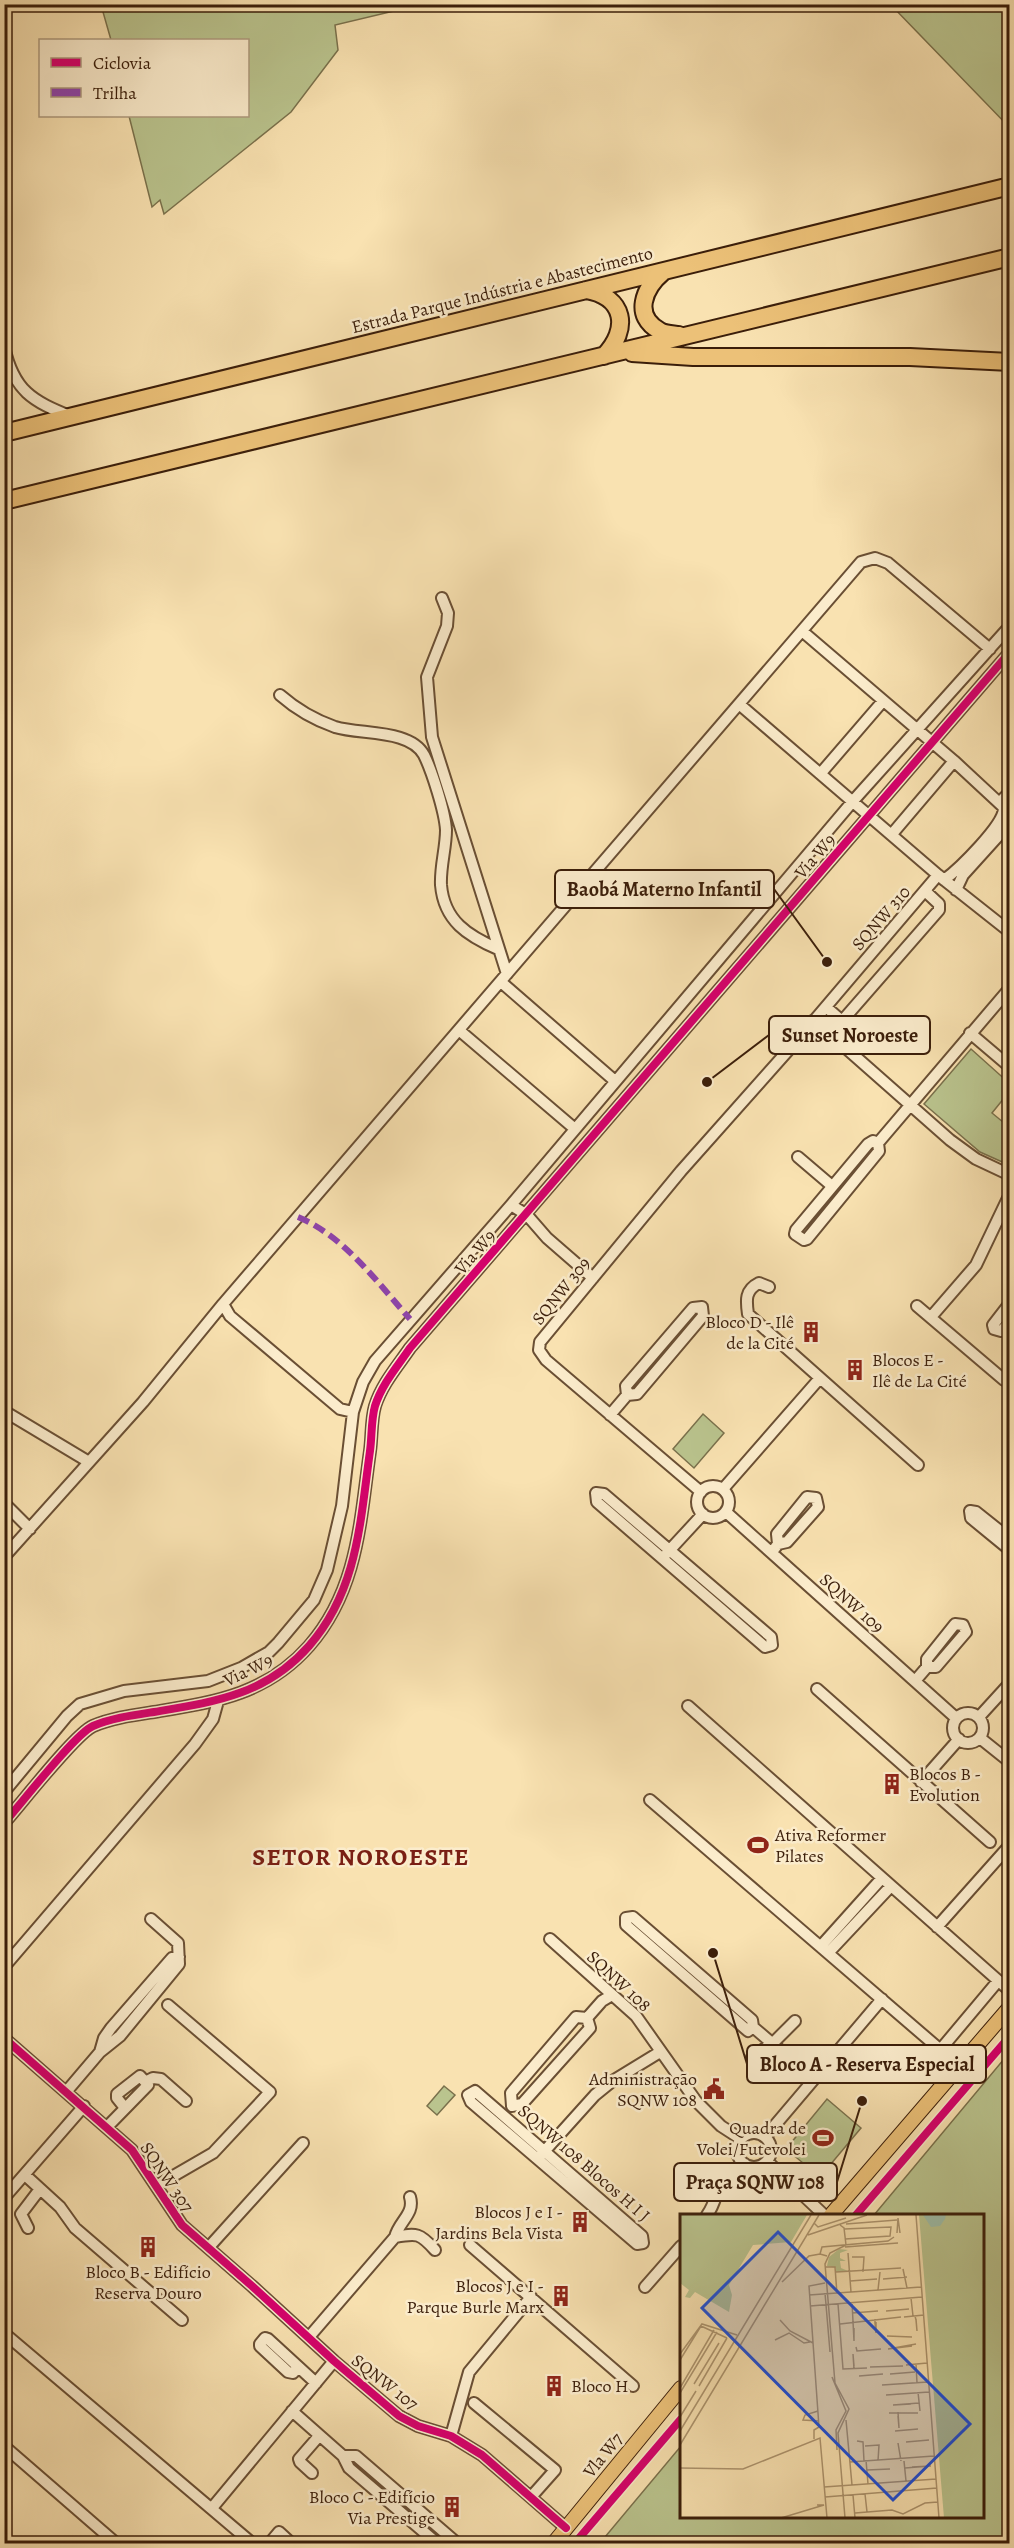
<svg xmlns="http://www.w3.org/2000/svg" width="1014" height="2548" viewBox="0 0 1014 2548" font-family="Alegreya,serif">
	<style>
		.green { fill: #bac48e; stroke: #7a714c; stroke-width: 1.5 }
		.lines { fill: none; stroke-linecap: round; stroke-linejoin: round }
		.minor-casing { stroke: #6a4f34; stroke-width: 14 }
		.major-casing { stroke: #3b1e0a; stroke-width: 16 }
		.highway-casing { stroke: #3b1e0a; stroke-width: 20 }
		.minor { stroke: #fbeccc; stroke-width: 10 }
		.major { stroke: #ecc178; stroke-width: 14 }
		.highway { stroke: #ecc178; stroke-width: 16 }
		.quiet { stroke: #8e44ad; stroke-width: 6; stroke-dasharray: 12 6; stroke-linecap: butt }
		.cycleway-casing { stroke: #fbeccc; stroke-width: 11 }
		.cycleway { stroke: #d6006c; stroke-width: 8 }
		.labels { text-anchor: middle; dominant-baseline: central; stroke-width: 5; stroke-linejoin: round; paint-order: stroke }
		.street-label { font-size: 18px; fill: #3b1e0a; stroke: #fbeccc }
		.poi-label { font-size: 18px; fill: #3b1e0a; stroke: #fbeccc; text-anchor: end }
		.district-label { font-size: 24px; font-weight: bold; letter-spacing: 1.5px; fill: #7a1f14; stroke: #fbeccc }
		.inset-road { fill: none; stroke: #ad946e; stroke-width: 1.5 }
		.view { fill: #1d4ed8; fill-opacity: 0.15; stroke: #1d4ed8; stroke-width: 3 }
		.inset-edge { fill: none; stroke: #3b1e0a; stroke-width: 3 }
		.leader { fill: none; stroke: #3b1e0a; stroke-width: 2 }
		.callout-dot { fill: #3b1e0a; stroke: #fbeccc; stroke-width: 2 }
		.callout { fill: #fbeccc; stroke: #3b1e0a; stroke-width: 2 }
		.callout-label { font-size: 20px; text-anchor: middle; font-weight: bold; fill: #3b1e0a }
	</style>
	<rect width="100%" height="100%" fill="#f9e2b1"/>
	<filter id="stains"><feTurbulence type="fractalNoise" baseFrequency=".00333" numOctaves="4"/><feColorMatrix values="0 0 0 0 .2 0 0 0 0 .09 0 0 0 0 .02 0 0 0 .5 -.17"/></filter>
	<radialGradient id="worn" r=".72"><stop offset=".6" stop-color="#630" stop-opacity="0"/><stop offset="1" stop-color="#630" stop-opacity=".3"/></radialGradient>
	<!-- green -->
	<path class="green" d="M101 5V4L419 5 335 25 338 50 291 112 164 214 160 200 152 207 129 116H248V40H111Z
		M891 5H1009V127Z
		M971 1049 1009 1083V1092L992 1113 1009 1127V1165L980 1152 924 1104Z
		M703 1414 724 1433 694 1468 673 1449Z
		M1009 2053V2543H600L681 2446V2516H982V2215H874Z
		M444 2086 455 2095 437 2115 427 2106Z
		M827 2099 861 2128 820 2177 786 2149Z"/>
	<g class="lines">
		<defs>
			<path id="minor" d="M4 347C14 391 32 401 72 417
				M442 598 448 613 447 626 427 677 432 737 507 974
				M802 631 954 761 1010 813
				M280 695C296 709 315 720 335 727 361 735 410 729 424 755 432 771 445 812 446 830 446 848 440 867 441 885 444 921 468 936 498 949
				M739 704 938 875 1010 932
				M821 773 883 701
				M999 803 1010 792
				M892 834 954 761
				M944 880C959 869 1004 825 1004 808
				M956 890 963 875 1010 823
				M501 982 615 1081
				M826 1007 842 1021 939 910V904L925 891
				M814 1020 950 1140 976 1159 1010 1175
				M460 1031 575 1129
				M970 1033 1010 1067
				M878 1143 879 1151 807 1239 804 1240 795 1234 796 1230 868 1144 873 1141 878 1143 1010 988
				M798 1157 832 1186
				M511 1205 527 1215 547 1238 593 1278
				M769 1287 759 1283C745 1290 746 1300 748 1314L918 1465
				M1010 1303 993 1325 994 1329 1001 1331 1010 1322
				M223 1304 230 1316 340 1409 353 1412
				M917 1306 1004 1380
				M931 1317 976 1265 1010 1194
				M4 1411 89 1462
				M610 1415 627 1395 637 1394 703 1316 702 1307 693 1308 626 1386 627 1395
				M697 1502a16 16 0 1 1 32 0a16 16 0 1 1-32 0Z
				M723 1489 820 1378
				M701 1492 546 1360 539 1350 540 1342 681 1171 801 1036 938 875
				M596 1493 604 1494 771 1637 772 1645 765 1647 597 1502Z
				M4 1503 30 1529
				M726 1512 956 1718
				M1010 1539 976 1512 970 1511 971 1518 1010 1550
				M772 1552 778 1544 787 1542 818 1507 816 1498 807 1497 777 1534 778 1544
				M667 1553 703 1514
				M4 1557 143 1402 223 1304 861 562 875 558 888 563 990 649
				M915 1681 927 1667V1659L955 1624 963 1625 966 1632 936 1667H927
				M817 1689 990 1842
				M688 1706 1010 1991
				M953 1728a15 15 0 1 1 30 0a15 15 0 1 1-30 0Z
				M979 1717 1010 1683
				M980 1738 1010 1762
				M921 1782 959 1739
				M4 1792 67 1716 80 1704 124 1691 208 1681 241 1668 269 1652 278 1643 314 1600 327 1570 342 1506 353 1412 363 1382 375 1361 511 1205 853 801 1010 626
				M650 1800 958 2065
				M4 1823C21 1804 75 1734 93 1726 111 1718 134 1715 154 1712 214 1702 266 1695 309 1646 358 1590 360 1522 370 1451 372 1437 371 1420 375 1406 382 1384 397 1367 410 1348L1010 652
				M633 1917 752 2020 753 2027 748 2031 626 1925V1918Z
				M937 1927 1010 1845
				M550 1939 636 2016 696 2101 721 2126 741 2139
				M821 1946 882 1878
				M829 1952 891 1886
				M4 1967 195 1744 213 1719 218 1701
				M576 2017 587 2018 590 2028 522 2104 512 2106 511 2093Z
				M587 2018 602 2001 612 1995
				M753 2027 814 2079
				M4 2038 132 2150 182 2225 252 2286 334 2361 399 2416 418 2426 451 2436 482 2455 566 2528
				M941 2049 998 1981
				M100 2052 104 2038 111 2028 172 1958 179 1957
				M752 2057 773 2043 795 2021
				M147 2081 153 2078 161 2079 186 2101
				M475 2091 642 2236 643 2243 637 2244 471 2102 468 2095Z
				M66 2092 100 2052 120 2036 179 1964 178 1943 151 1919
				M107 2127 148 2085 140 2076 117 2094V2098L125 2108
				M737 2150a17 17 0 1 1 34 0a17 17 0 1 1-34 0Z
				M765 2137 882 1999
				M541 2155 595 2095 611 2082 660 2052
				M767 2161 824 2215
				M25 2175 60 2207 75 2228 182 2320
				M156 2186 213 2153 270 2092 168 2005
				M4 2198 84 2106
				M707 2215C717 2202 716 2187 724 2178 729 2173 739 2168 745 2164
				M28 2228 21 2214 40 2189
				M395 2237C417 2233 420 2233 435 2250
				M470 2245 633 2386
				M209 2247 303 2143
				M645 2287 681 2246
				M4 2333 253 2544
				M309 2337 395 2237C399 2221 415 2214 410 2197
				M298 2367 293 2373 288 2372 260 2346V2344L265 2338 268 2339 316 2383
				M474 2403 555 2470 531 2497
				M292 2411 343 2456 349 2468 438 2544
				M451 2436 469 2372 531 2297
				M4 2446 117 2544
				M343 2456H356L458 2544
				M312 2473 300 2462 299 2459 319 2436
				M212 2508 334 2361
				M269 2544 279 2532 292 2544"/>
			<path id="major" d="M831 2215 1010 2007
				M553 2544 681 2388"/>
			<path id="highway" d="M663 272C644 288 632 316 660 331 665 334 673 334 679 335
				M586 290C625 297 630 329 604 356
				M632 353 693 357H910L1010 362
				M4 433 1010 186
				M4 501 1010 257"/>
		</defs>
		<!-- minor casing -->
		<use href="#minor" class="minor-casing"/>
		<!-- major casing -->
		<use href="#major" class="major-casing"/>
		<!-- highway casing -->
		<use href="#highway" class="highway-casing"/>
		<!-- minor -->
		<use href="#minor" class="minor"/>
		<!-- major -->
		<use href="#major" class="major"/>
		<!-- highway -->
		<use href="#highway" class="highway"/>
		<!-- quiet -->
		<path class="quiet" d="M298 1217C344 1236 377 1282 410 1319"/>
		<defs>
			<path id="cycleway" d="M4 1823C21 1804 75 1734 93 1726 111 1718 134 1715 154 1712 214 1702 266 1695 309 1646 358 1590 360 1522 370 1451 372 1437 371 1420 375 1406 382 1384 397 1367 410 1348L1010 652
				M4 2038 132 2150 182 2225 252 2286 334 2361 399 2416 418 2426 451 2436 482 2455 566 2528
				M856 2215 1010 2036
				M574 2544 681 2419"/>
		</defs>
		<!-- cycleway casing -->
		<use href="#cycleway" class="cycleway-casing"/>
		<!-- cycleway -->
		<use href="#cycleway" class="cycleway"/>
	</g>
	<!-- icons -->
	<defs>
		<symbol id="building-bare" viewBox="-9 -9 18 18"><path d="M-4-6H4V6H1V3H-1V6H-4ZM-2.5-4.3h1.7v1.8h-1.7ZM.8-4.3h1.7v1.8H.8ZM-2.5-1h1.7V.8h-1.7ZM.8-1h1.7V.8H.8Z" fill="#8f2418" stroke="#fbeccc" stroke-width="2.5" paint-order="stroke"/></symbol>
		<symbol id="stadium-bare" viewBox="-9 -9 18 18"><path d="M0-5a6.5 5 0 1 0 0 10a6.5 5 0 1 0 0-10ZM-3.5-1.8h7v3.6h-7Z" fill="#8f2418" stroke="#fbeccc" stroke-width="2.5" paint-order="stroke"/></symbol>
		<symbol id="civic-bare" viewBox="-9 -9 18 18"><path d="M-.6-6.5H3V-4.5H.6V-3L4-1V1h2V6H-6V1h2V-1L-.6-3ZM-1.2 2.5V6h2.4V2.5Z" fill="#8f2418" stroke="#fbeccc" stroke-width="2.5" paint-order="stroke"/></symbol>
	</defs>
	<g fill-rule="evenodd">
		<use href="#building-bare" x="796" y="1317" width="30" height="30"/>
		<use href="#building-bare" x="840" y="1355" width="30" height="30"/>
		<use href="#building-bare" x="877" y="1769" width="30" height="30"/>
		<use href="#stadium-bare" x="743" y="1830" width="30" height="30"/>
		<use href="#civic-bare" x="699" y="2074" width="30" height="30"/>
		<use href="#stadium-bare" x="808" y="2123" width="30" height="30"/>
		<use href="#building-bare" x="565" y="2207" width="30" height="30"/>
		<use href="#building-bare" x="133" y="2232" width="30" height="30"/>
		<use href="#building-bare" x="546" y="2281" width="30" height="30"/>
		<use href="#building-bare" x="539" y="2371" width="30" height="30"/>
		<use href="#building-bare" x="437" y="2492" width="30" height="30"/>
	</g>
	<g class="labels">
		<!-- street labels -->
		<g class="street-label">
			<text transform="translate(502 290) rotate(-14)">Estrada Parque Indústria e Abastecimento</text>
			<text transform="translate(815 856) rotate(-49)">Via W9</text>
			<text transform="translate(881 918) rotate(-49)">SQNW 310</text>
			<text transform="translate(475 1252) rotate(-49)">Via W9</text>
			<text transform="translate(561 1291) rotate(-51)">SQNW 309</text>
			<text transform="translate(852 1603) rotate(42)">SQNW 109</text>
			<text transform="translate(248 1670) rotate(-26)">Via W9</text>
			<text transform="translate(619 1981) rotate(43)">SQNW 108</text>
			<text transform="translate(584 2163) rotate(41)">SQNW 108 Blocos H I J</text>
			<text transform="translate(167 2177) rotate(56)">SQNW 307</text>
			<text transform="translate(385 2382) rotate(38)">SQNW 107</text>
			<text transform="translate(603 2455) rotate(-51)">Vla W7</text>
		</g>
		<!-- poi labels -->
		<g class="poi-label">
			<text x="794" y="1322">Bloco D - Ilê<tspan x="794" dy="21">de la Cité</tspan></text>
			<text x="872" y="1360" text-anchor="start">Blocos E -<tspan x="872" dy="21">Ilê de La Cité</tspan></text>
			<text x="909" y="1774" text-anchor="start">Blocos B -<tspan x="909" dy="21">Evolution</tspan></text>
			<text x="775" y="1835" text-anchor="start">Ativa Reformer<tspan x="775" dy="21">Pilates</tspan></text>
			<text x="697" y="2079">Administração<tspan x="697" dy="21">SQNW 108</tspan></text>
			<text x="806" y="2128">Quadra de<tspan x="806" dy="21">Volei/Futevolei</tspan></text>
			<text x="563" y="2212">Blocos J e I -<tspan x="563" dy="21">Jardins Bela Vista</tspan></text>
			<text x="148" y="2272" text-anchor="middle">Bloco B - Edifício<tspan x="148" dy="21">Reserva Douro</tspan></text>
			<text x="544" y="2286">Blocos J e I -<tspan x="544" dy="21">Parque Burle Marx</tspan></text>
			<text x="571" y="2386" text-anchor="start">Bloco H</text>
			<text x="435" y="2497">Bloco C - Edifício<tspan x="435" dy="21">Via Prestige</tspan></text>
		</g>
		<!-- district labels -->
		<g class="district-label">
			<text x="361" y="1857">SETOR NOROESTE</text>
		</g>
	</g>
	<!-- overview -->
	<g transform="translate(680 2214)">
		<rect width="304" height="304" fill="#f9e2b1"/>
		<path d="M0 1H127L111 28 73 31 49 71 52 81 49 98 15 78 10 84 5 83 9 76 0 69ZM239 1H304V304H264ZM159 35 168 36 160 39V44L166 47H160L161 54 168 57 156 58V54L147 52 149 43Z" fill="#bac48e"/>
		<path d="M243 1H266L265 5 260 12 251 13Z" fill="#9ebea9"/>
		<path class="inset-road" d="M236 1 259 304M134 9 138 13 166 4M166 10 217 6M160 11 164 14 166 31 150 39 145 50 155 169 169 195 158 219 165 304M164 15 211 13 210 22 165 25M217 19 218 4 220 19M128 21 187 1M165 33 218 29M168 39 171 78M147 42 140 40 142 33 208 27 214 23M172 43H184L183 58M146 53H155L157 80M223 55 227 74M156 58 221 54M203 65 227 63M170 67 197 65M102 68 129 42 140 40M198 76 200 58M145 79 150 138M129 81 241 73M231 84 233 102M172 88 174 127V114M158 90 163 155 187 154M130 92 242 83M206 97 229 95M172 99 198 97M235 102 236 106 237 117 236 105M224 103 244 101M195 105V109L196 119V108M100 106 110 117 133 129M160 110 221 103M207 122 232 123M95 126 109 119 124 129 130 128M232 132 208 135 236 130M176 133 177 137 201 135M0 140 22 110 57 121M0 146 21 112 47 124M236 150 237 169M226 151 247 149M174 152 173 140 174 155M190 153 223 152M210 160 235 158M179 162 203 160M152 163 166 197 156 216 157 236M14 170 39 129M202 171 248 168M19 172 47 124M0 174 34 116M238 178 240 197M0 179 37 118M206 181 249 178M231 190 213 191 239 189M138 197 125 201 123 206 139 207M209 199H238M218 202 219 214 218 198M0 203 16 177M166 206 172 271M0 217 131 1M215 217 238 215M134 225V216L139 213 129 72 145 69M177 227 183 228 184 247M226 228 249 226M218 229 221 247M0 231 139 1M185 232 199 231 198 247M186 246 188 270M224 247 226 267M170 248 254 242M0 254 63 255 140 224 147 304M225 254 250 252H251L232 253M187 256 210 255M144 273 256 265M185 280 187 298M173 281 175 304M145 283 257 274M175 299 212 296 223 300 245 289 258 288M101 304 144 291H137"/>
		<path class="view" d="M98 18 290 210 213 286 22 94Z"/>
		<rect width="304" height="304" class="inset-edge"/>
	</g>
	<!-- callouts -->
	<path class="leader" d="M827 962L774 889M707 1082L769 1035M713 1953L747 2064M862 2101L837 2182"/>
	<g class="callout-dot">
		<circle cx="827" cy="962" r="6"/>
		<circle cx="707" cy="1082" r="6"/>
		<circle cx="713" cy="1953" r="6"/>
		<circle cx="862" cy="2101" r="6"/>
	</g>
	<g class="callout">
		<rect x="555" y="870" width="219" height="38" rx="6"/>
		<rect x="769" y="1016" width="161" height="38" rx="6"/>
		<rect x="747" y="2045" width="239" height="38" rx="6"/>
		<rect x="674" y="2163" width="163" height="38" rx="6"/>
	</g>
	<g class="callout-label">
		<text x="664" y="896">Baobá Materno Infantil</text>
		<text x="850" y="1042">Sunset Noroeste</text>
		<text x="867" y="2071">Bloco A - Reserva Especial</text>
		<text x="755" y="2189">Praça SQNW 108</text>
	</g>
	<!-- margin -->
	<rect width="1014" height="2548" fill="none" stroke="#f9e2b1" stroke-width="24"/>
	<rect x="6" y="6" width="1002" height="2536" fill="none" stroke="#3b1e0a" stroke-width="3"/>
	<rect x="12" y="12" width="990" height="2524" fill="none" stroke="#3b1e0a" stroke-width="1.5"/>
	<!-- legend -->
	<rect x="39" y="39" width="210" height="78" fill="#fbeccc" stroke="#ae9a7e" stroke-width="1.5"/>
	<rect x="51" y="58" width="30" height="9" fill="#d6006c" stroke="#ae9a7e" stroke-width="1.5"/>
	<text x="93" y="69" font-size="18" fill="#3b1e0a">Ciclovia</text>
	<rect x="51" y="88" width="30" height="9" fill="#8e44ad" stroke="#ae9a7e" stroke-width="1.5"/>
	<text x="93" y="99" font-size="18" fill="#3b1e0a">Trilha</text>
	<rect width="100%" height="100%" filter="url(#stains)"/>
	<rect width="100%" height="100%" fill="url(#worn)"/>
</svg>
